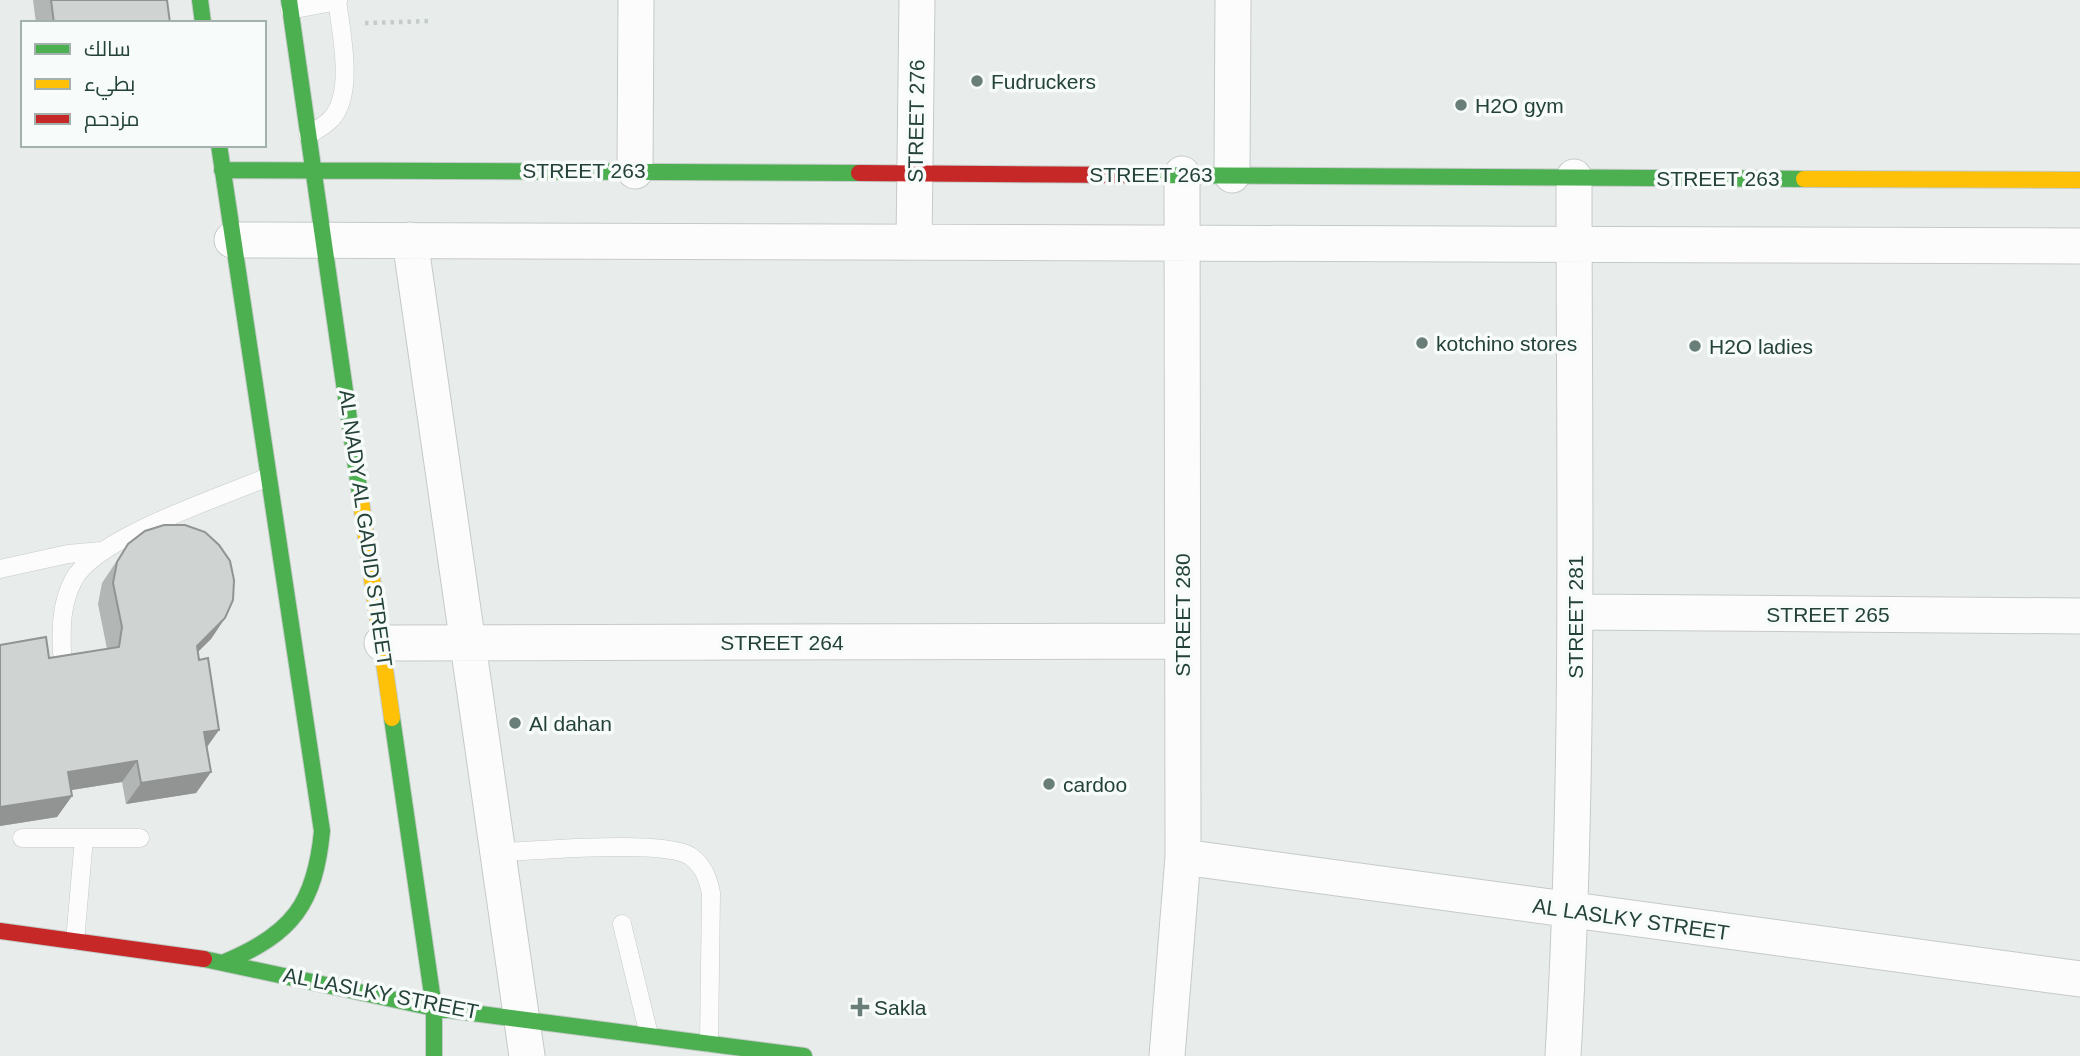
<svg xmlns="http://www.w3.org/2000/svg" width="2080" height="1056" viewBox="0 0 2080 1056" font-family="Helvetica,Cairo,sans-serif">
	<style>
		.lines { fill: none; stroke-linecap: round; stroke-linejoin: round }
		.lane-casing { stroke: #c5cac8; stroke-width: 19 }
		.street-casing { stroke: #c5cac8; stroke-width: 37 }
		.fast-casing { stroke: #c3cbc8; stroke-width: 18 }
		.slow-casing { stroke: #c3cbc8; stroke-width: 18 }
		.jam-casing { stroke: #c3cbc8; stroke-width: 18 }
		.path { stroke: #c3ccca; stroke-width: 4.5; stroke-dasharray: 3.5 5; stroke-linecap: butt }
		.lane { stroke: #fcfcfc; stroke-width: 18 }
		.street { stroke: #fcfcfc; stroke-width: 35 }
		.fast { stroke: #4caf50; stroke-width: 16 }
		.slow { stroke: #ffc107; stroke-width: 16 }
		.jam { stroke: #c62828; stroke-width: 16 }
		.wall { fill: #b2b6b5 }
		.shaded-wall { fill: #919493 }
		.building { fill: #cfd4d2; stroke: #919493; stroke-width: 2 }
		.poi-dot { fill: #697e78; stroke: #f7fbf9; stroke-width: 2.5 }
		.labels { text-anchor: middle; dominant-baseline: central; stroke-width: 7; stroke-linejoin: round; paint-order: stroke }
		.poi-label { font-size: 21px; fill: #24423a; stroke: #f7fbf9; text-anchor: start }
		.street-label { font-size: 21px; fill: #24423a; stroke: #f7fbf9 }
	</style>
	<rect width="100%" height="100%" fill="#e8edeb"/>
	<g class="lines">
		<defs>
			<path id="lane" d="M290 10 338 1
				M308 135C316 130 325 126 331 119 355 94 341 32 337 0
				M0 569 68 554 101 551
				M62 653C61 627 61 603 74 579 97 537 221 497 268 477
				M22 838H140
				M499 852C536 851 664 839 690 856 703 865 708 878 711 893L709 1043
				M622 924 649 1035
				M75 941 84 838"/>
			<path id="street" d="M635 171 636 0
				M1232 175 1233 0
				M232 240 2080 246
				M410 240 527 1056
				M914 242 917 0
				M1576 612 2080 616
				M382 643 1182 641
				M1183 857 2080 979
				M1167 1056 1183 857 1182 174
				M1563 1056C1580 763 1574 470 1574 177"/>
			<path id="fast" d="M200 0 203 23
				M289 0 361 502
				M219 145 322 831C315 904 292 934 225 962
				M222 170 859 173
				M1131 175 1804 179
				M392 718 434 1008V1056
				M204 959 434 1008 804 1056"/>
			<path id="slow" d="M1804 179 2080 180
				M361 502 392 718"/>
			<path id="jam" d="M859 173 1131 175
				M0 931 204 959"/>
		</defs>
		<!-- lane casing -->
		<use href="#lane" class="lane-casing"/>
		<!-- street casing -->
		<use href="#street" class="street-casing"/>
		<!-- fast casing -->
		<use href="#fast" class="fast-casing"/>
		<!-- slow casing -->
		<use href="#slow" class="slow-casing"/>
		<!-- jam casing -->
		<use href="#jam" class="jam-casing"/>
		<!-- path -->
		<path class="path" d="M365 23 432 21"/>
		<!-- lane -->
		<use href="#lane" class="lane"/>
		<!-- street -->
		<use href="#street" class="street"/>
		<!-- fast -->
		<use href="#fast" class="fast"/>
		<!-- slow -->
		<use href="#slow" class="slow"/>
		<!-- jam -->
		<use href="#jam" class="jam"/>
	</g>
	<!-- wall -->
	<path class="wall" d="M33 0H167L170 23H36Z
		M128 544 225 618 211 639 198 652 199 660 219 730 207 747 211 772 196 793 126 804 122 782 71 790 72 796 57 817 0 826V645L49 658 107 649 98 604 102 583Z"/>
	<!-- shaded-wall -->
	<path class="shaded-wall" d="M225 618 211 639 182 667 197 646Z
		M219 730 204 751V732Z
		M137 761 122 782 53 793 68 772Z
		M211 772 196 793 126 804 141 783Z
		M72 796 57 817 0 826V807Z"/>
	<!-- building -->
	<path class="building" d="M51 0H167L170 23H54Z
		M164 525H185L205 532 219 545 230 561 234 580 233 600 225 618 197 646 199 660 208 658 219 730 204 732 211 772 141 783 137 761 68 772 72 796 0 807V645L46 637 49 658 119 647 122 627 113 583 117 562 128 544 145 531Z"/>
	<!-- markers -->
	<g class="poi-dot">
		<circle cx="977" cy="81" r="7"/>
		<circle cx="1461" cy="105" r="7"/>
		<circle cx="1422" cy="343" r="7"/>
		<circle cx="1695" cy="346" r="7"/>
		<circle cx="515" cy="723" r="7"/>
		<circle cx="1049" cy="784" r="7"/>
		<path d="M856.5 996.5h7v7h7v7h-7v7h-7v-7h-7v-7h7z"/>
	</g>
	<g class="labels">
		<!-- poi labels -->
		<g class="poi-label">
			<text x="991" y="81">Fudruckers</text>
			<text x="1475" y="105">H2O gym</text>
			<text x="1436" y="343">kotchino stores</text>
			<text x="1709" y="346">H2O ladies</text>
			<text x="529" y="723">Al dahan</text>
			<text x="1063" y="784">cardoo</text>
			<text x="874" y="1007">Sakla</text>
		</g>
		<!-- street labels -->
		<g class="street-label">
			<text transform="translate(916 121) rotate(-89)">STREET 276</text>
			<text x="584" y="170">STREET 263</text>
			<text x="1151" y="174">STREET 263</text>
			<text x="1718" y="178">STREET 263</text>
			<text transform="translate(366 528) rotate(82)">AL NADY AL GADID STREET</text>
			<text x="1828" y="614">STREET 265</text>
			<text transform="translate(1182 615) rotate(-90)">STREET 280</text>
			<text transform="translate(1575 617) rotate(-90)">STREET 281</text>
			<text x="782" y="642">STREET 264</text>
			<text transform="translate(1631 919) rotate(8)">AL LASLKY STREET</text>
			<text transform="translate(381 993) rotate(11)">AL LASLKY STREET</text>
		</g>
	</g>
	<!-- legend -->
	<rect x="21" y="21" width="245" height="126" fill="#f7fbf9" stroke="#a3b1ad" stroke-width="2"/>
	<rect x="35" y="44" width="35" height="10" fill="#4caf50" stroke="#a3b1ad" stroke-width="2"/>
	<text x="84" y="56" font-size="21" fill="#24423a">سالك</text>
	<rect x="35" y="79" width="35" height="10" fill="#ffc107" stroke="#a3b1ad" stroke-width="2"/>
	<text x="84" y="91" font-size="21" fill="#24423a">بطيء</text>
	<rect x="35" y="114" width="35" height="10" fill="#c62828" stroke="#a3b1ad" stroke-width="2"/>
	<text x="84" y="126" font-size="21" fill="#24423a">مزدحم</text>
</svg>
